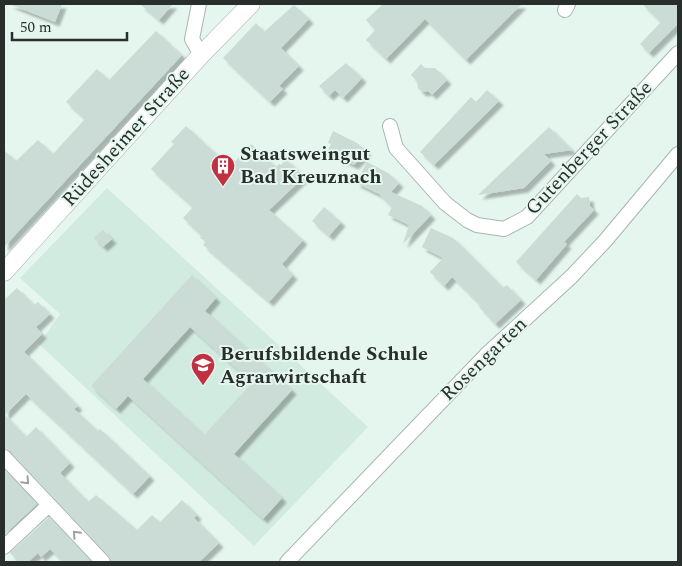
<svg xmlns="http://www.w3.org/2000/svg" width="682" height="566" viewBox="0 0 682 566" font-family="Spectral,serif">
	<style>
		.built { fill: #d2ebe0 }
		.building { fill: #cbdbd5; fill-rule: evenodd; filter: url(#shadow) }
		.lines { fill: none; stroke-linecap: round; stroke-linejoin: round }
		.minor-casing { stroke: #a7b7b0; stroke-width: 16 }
		.tertiary-casing { stroke: #a7b7b0; stroke-width: 19 }
		.minor { stroke: #fff; stroke-width: 14 }
		.tertiary { stroke: #fff; stroke-width: 18 }
		.oneway { stroke: #9ea1a0 }
		.labels { text-anchor: middle; dominant-baseline: central; stroke-width: 4; stroke-linejoin: round; paint-order: stroke }
		.street-label { font-size: 20px; fill: #282e2c; stroke: #e5f6ef }
		.poi-label { font-size: 20px; font-weight: bold; fill: #282e2c; stroke: #e5f6ef; text-anchor: start }
	</style>
	<defs>
		<filter id="shadow"><feDropShadow dx="4.5" dy="4.5" stdDeviation="1" flood-color="#0004"/></filter>
	</defs>
	<rect width="100%" height="100%" fill="#e5f6ef"/>
	<!-- built -->
	<path class="built" d="M107 188 368 427 254 546 39 344 60 314 20 278Z"/>
	<!-- building -->
	<path class="building" d="M9 4H62L55 22Z
		M140 4H173L159 20Z
		M383 4H522L466 60 425 19 386 59 366 40 375 30 366 20Z
		M642 4H678V24L649 53 640 44 661 22Z
		M294 5 309 19 281 48 299 66 279 86 283 89 270 102 223 58 256 23 264 32Z
		M156 31 182 55 4 247V150L16 161 38 140 53 154 85 119 66 102 97 69 109 80Z
		M346 63 362 78 343 98 335 90 329 96 319 86Z
		M421 64 425 68H435L447 80 432 95 428 91 422 92 418 88 417 81 411 75Z
		M487 90 499 101 434 165 420 152 471 97 476 102Z
		M186 126 230 167 251 144 276 167 279 164 281 165 286 159 304 177 269 210 303 240 282 264 293 275 269 302 203 245 206 242 200 238 202 236 183 218 193 207 151 169 174 144 171 142Z
		M549 127 572 150 544 154 551 161 524 188 478 195Z
		M333 131 357 143 367 152 354 165 327 152 331 144 328 143Z
		M367 162 388 173 399 183 391 192 422 206 431 215 403 244 409 225 388 215 392 207 379 194 356 183Z
		M577 194 581 198 589 197 590 206 594 210 564 242 567 244 536 280 516 262Z
		M324 207 341 222 329 236 312 221Z
		M431 228 453 238 503 288 507 285 521 300 495 324 479 307 481 306 452 277 444 286 430 272 443 258 422 247Z
		M103 230 112 239 103 247 94 238Z
		M192 275 216 298 205 311 292 390 234 454 282 498 263 519 128 396 116 409 91 386ZM190 327 252 383 204 435 143 379Z
		M17 288 34 305 38 302 50 314 36 327 42 334 24 352 78 406 74 409 98 431 100 429 150 476 133 494 26 394 5 415 26 437 36 427 70 463 60 473 88 502 96 495 137 530 152 515 160 522 182 500 197 515 194 518 219 543 199 562H112L109 556 10 451 4 448V300Z
		M4 469 37 504 4 535Z
		M49 517 91 562H63L50 549 41 557 38 553 28 562H19L10 553Z"/>
	<g class="lines">
		<defs>
			<path id="minor" d="M199 4 192 39 201 55
				M565 10 568 4
				M390 126 396 148 445 203 467 220 477 225 504 229 527 217 678 53
				M4 457 103 562
				M4 547 49 505
				M287 562 486 355 571 277 605 241 678 154"/>
			<path id="tertiary" d="M4 272 201 55 251 4"/>
		</defs>
		<!-- minor casing -->
		<use href="#minor" class="minor-casing"/>
		<!-- tertiary casing -->
		<use href="#tertiary" class="tertiary-casing"/>
		<!-- minor -->
		<use href="#minor" class="minor"/>
		<!-- tertiary -->
		<use href="#tertiary" class="tertiary"/>
	</g>
	<!-- one-way arrows -->
	<defs><path id="oneway-chevron" d="M-2-3.5L2.5 0L-2 3.5" fill="none" stroke-width="1.6" stroke-linecap="round" stroke-linejoin="round" transform="scale(1.25)"/></defs>
	<g class="oneway">
		<use href="#oneway-chevron" transform="translate(26 481) rotate(47)"/>
		<use href="#oneway-chevron" transform="translate(76 534) rotate(-133)"/>
	</g>
	<!-- icons -->
	<defs>
		<symbol id="building-pin" viewBox="-11 -11 22 30"><path d="M0 17L-7.5 6A9.5 9.5 0 1 1 7.5 6Z" fill="#c03041" stroke="#e5f6ef"/><path d="M-4-6H4V6H1V3H-1V6H-4ZM-2.5-4.3h1.7v1.8h-1.7ZM.8-4.3h1.7v1.8H.8ZM-2.5-1h1.7V.8h-1.7ZM.8-1h1.7V.8H.8Z" fill="#fff"/></symbol>
		<symbol id="school-pin" viewBox="-11 -11 22 30"><path d="M0 17L-7.5 6A9.5 9.5 0 1 1 7.5 6Z" fill="#c03041" stroke="#e5f6ef"/><path d="M0-5L7-2L0 1L-7-2ZM-4 1L0 2.5L4 1V4Q0 6-4 4Z" fill="#fff"/></symbol>
	</defs>
	<g fill-rule="evenodd">
		<use href="#building-pin" x="209" y="152" width="28" height="38"/>
		<use href="#school-pin" x="189" y="351" width="28" height="38"/>
	</g>
	<g class="labels">
		<!-- street labels -->
		<g class="street-label">
			<text transform="translate(126 137) rotate(-48)">Rüdesheimer Straße</text>
			<text transform="translate(589 148) rotate(-47)">Gutenberger Straße</text>
			<text transform="translate(484 359) rotate(-44)">Rosengarten</text>
		</g>
		<!-- poi labels -->
		<g class="poi-label">
			<text x="240" y="154">Staatsweingut<tspan x="240" dy="23">Bad Kreuznach</tspan></text>
			<text x="220" y="354">Berufsbildende Schule<tspan x="220" dy="23">Agrarwirtschaft</tspan></text>
		</g>
	</g>
	<!-- border -->
	<rect width="682" height="566" fill="none" stroke="#282e2c" stroke-width="10"/>
	<!-- scale -->
	<path d="M12 32v8h115v-8" fill="none" stroke="#282e2c" stroke-width="2.5"/>
	<text x="20" y="32" font-size="15" fill="#282e2c" stroke="#e5f6ef" stroke-width="4" paint-order="stroke">50 m</text>
</svg>
